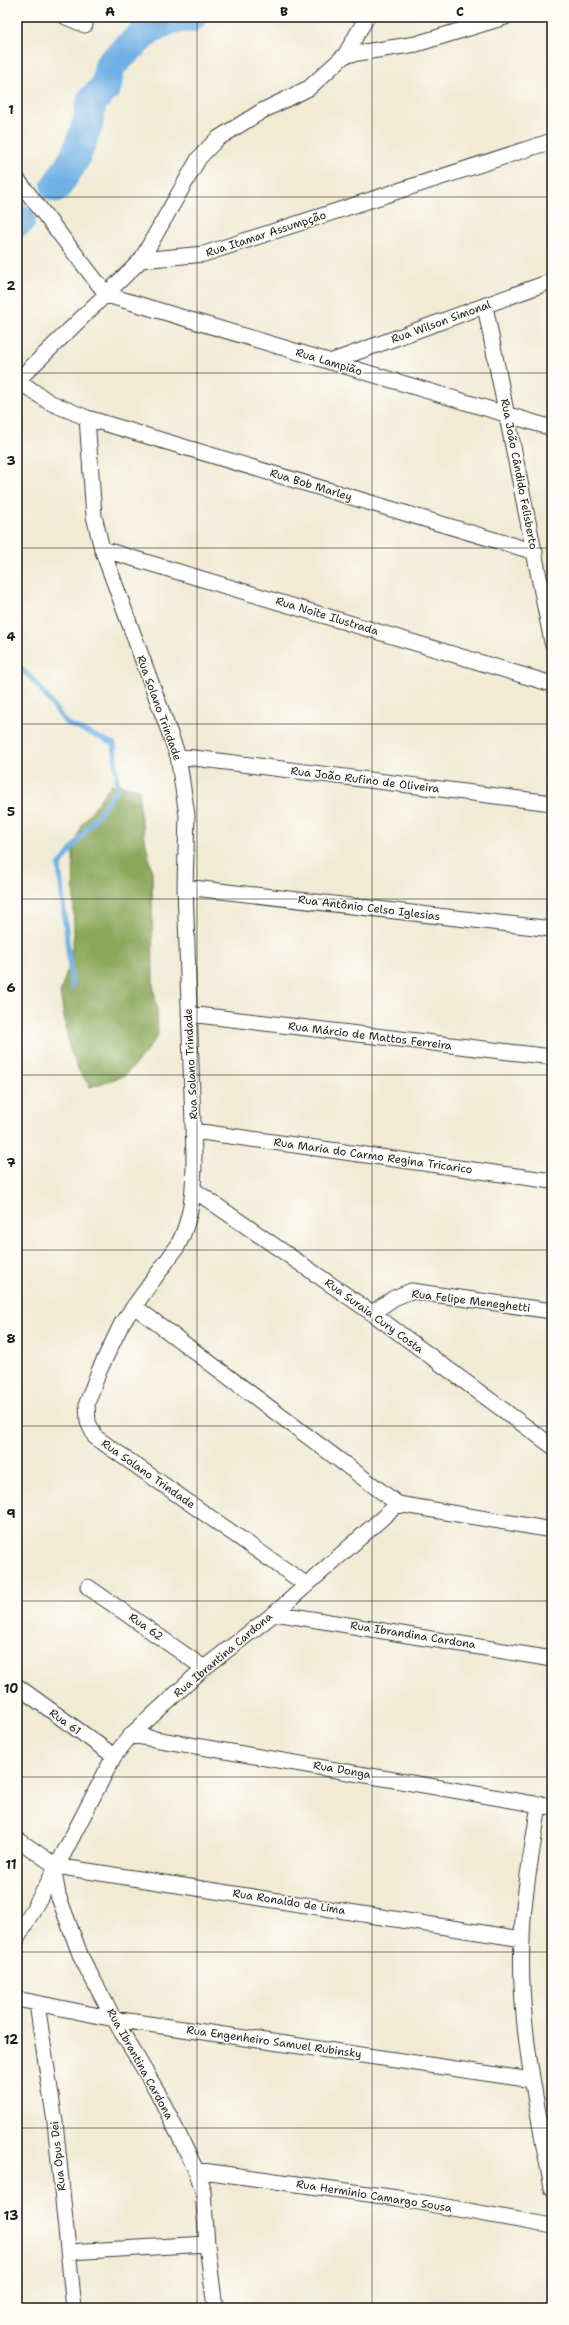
<svg xmlns="http://www.w3.org/2000/svg" width="569" height="2325" viewBox="0 0 569 2325" font-family="'Shantell Sans',sans-serif">
	<style>
		.forest { fill: #8aa75a; stroke: #53623b }
		.lines { fill: none; stroke-linecap: round; stroke-linejoin: round }
		.stream { stroke: #70b0e4; stroke-width: 5 }
		.river { stroke: #70b0e4; stroke-width: 31 }
		.street-casing { stroke: #3c3b38; stroke-width: 17 }
		.street { stroke: #fff; stroke-width: 15 }
		.grid { fill: none; stroke: #1c1c1c; stroke-width: 1; stroke-opacity: 0.55 }
		.labels { text-anchor: middle; dominant-baseline: central; stroke-width: 3; stroke-linejoin: round; paint-order: stroke }
		.street-label { font-size: 11px; fill: #1c1c1c; stroke: #fdfcf7 }
		.neatline { fill: none; stroke: #1c1c1c; stroke-width: 1.5 }
		.grid-label { font-size: 13px; text-anchor: middle; font-weight: bold; fill: #1c1c1c }
	</style>
	<rect width="100%" height="100%" fill="#fdfcf7"/>
	<filter id="ink" filterUnits="userSpaceOnUse"><feTurbulence type="fractalNoise" baseFrequency=".025" numOctaves="2"/><feDisplacementMap in="SourceGraphic" scale="8" xChannelSelector="R" yChannelSelector="G"/><feConvolveMatrix kernelMatrix="1 2 1 2 8 2 1 2 1" color-interpolation-filters="sRGB"/></filter>
	<filter id="wash" filterUnits="userSpaceOnUse"><feTurbulence type="fractalNoise" baseFrequency=".012" numOctaves="4" result="noise"/><feDisplacementMap in="SourceGraphic" scale="16" xChannelSelector="R" yChannelSelector="G"/><feGaussianBlur stdDeviation="0.9" result="paint"/><feColorMatrix in="noise" values="0 0 0 0 0 0 0 0 0 0 0 0 0 0 0 0 0 1.4 0 .05"/><feComposite in="paint" operator="in"/></filter>
	<g filter="url(#wash)">
		<rect width="100%" height="100%" fill="#f1ebd4"/>
		<!-- forest -->
		<path class="forest" d="M111 784 139 788 140 814 152 872 153 983 157 1010 158 1035 143 1056 124 1076 90 1087 79 1071 69 1047 60 993 70 962 74 934 73 853 81 826Z"/>
		<g class="lines">
			<!-- stream -->
			<path class="stream" d="M17 665 36 683 66 723 114 744 118 788 59 866 72 987"/>
			<!-- river -->
			<path class="river" d="M56 187 75 158 87 126 92 101 106 87 110 65 149 29 173 18 191 17
				M17 222 20 220"/>
		</g>
	</g>
	<g filter="url(#ink)">
		<g class="lines">
			<defs>
				<path id="street" d="M66 17 85 25
					M345 55 367 17
					M17 179 107 295 552 428
					M141 260 199 158 217 139 262 111 309 88 345 55 416 44 505 17
					M485 306 552 642
					M330 362 552 281
					M17 380 49 402 87 418 535 552
					M17 381 141 260 204 254 552 141
					M87 418 94 516 102 549 178 756 187 815 185 887 194 1154C194 1188 193 1217 177 1247L122 1323 99 1371 87 1403 88 1422 95 1437 307 1585
					M102 549 552 684
					M178 756 552 803
					M185 887 552 929
					M189 1014 552 1057
					M194 1131 552 1181
					M194 1190 372 1313 552 1446
					M134 1306 398 1504 552 1530
					M372 1313 394 1298 411 1291 552 1311
					M88 1587 204 1668
					M275 1613 552 1659
					M17 1686 114 1756
					M131 1735 552 1807
					M539 1804C533 1848 523 1894 522 1939 518 2023 537 2106 552 2188
					M17 1839 56 1866 522 1939
					M17 1939 54 1872
					M17 1999 114 2019 532 2080
					M37 2004 55 2122 74 2308
					M196 2170 397 2198 552 2226
					M68 2252 207 2244
					M215 2308 207 2244 203 2191 196 2170 157 2091 114 2019 81 1957 58 1895 54 1872 114 1756 131 1735 204 1668 275 1613 398 1504"/>
			</defs>
			<!-- street casing -->
			<use href="#street" class="street-casing"/>
			<!-- street -->
			<use href="#street" class="street"/>
		</g>
	</g>
	<!-- grid -->
	<path class="grid" d="M197 17V2308M372 17V2308M17 197H552M17 373H552M17 548H552M17 724H552M17 899H552M17 1075H552M17 1250H552M17 1426H552M17 1601H552M17 1777H552M17 1952H552M17 2128H552"/>
	<g class="labels">
		<!-- street labels -->
		<g class="street-label">
			<text transform="translate(266 234) rotate(-18)">Rua Itamar Assumpção</text>
			<text transform="translate(441 322) rotate(-20)">Rua Wilson Simonal</text>
			<text transform="translate(329 362) rotate(17)">Rua Lampião</text>
			<text transform="translate(519 474) rotate(79)">Rua João Cândido Felisberto</text>
			<text transform="translate(311 485) rotate(17)">Rua Bob Marley</text>
			<text transform="translate(327 616) rotate(17)">Rua Noite Ilustrada</text>
			<text transform="translate(159 708) rotate(70)">Rua Solano Trindade</text>
			<text transform="translate(365 780) rotate(7)">Rua João Rufino de Oliveira</text>
			<text transform="translate(369 908) rotate(7)">Rua Antônio Celso Iglesias</text>
			<text transform="translate(370 1036) rotate(7)">Rua Márcio de Mattos Ferreira</text>
			<text transform="translate(191 1064) rotate(-93)">Rua Solano Trindade</text>
			<text transform="translate(373 1156) rotate(8)">Rua Maria do Carmo Regina Tricarico</text>
			<text transform="translate(471 1301) rotate(7)">Rua Felipe Meneghetti</text>
			<text transform="translate(374 1316) rotate(36)">Rua Suraia Cury Costa</text>
			<text transform="translate(148 1474) rotate(35)">Rua Solano Trindade</text>
			<text transform="translate(146 1627) rotate(35)">Rua 62</text>
			<text transform="translate(413 1635) rotate(9)">Rua Ibrandina Cardona</text>
			<text transform="translate(223 1655) rotate(-40)">Rua Ibrantina Cardona</text>
			<text transform="translate(65 1722) rotate(36)">Rua 61</text>
			<text transform="translate(342 1770) rotate(10)">Rua Donga</text>
			<text transform="translate(289 1902) rotate(9)">Rua Ronaldo de Lima</text>
			<text transform="translate(274 2042) rotate(8)">Rua Engenheiro Samuel Rubinsky</text>
			<text transform="translate(140 2064) rotate(61)">Rua Ibrantina Cardona</text>
			<text transform="translate(58 2156) rotate(-96)">Rua Opus Dei</text>
			<text transform="translate(374 2196) rotate(9)">Rua Herminio Camargo Sousa</text>
		</g>
	</g>
	<!-- margin -->
	<rect width="569" height="2325" fill="none" stroke="#fdfcf7" stroke-width="44"/>
	<rect x="22" y="22" width="525" height="2281" class="neatline"/>
	<g class="grid-label">
		<text x="110" y="16">A</text>
		<text x="284" y="16">B</text>
		<text x="460" y="16">C</text>
		<text x="11" y="114">1</text>
		<text x="11" y="290">2</text>
		<text x="11" y="465">3</text>
		<text x="11" y="641">4</text>
		<text x="11" y="816">5</text>
		<text x="11" y="992">6</text>
		<text x="11" y="1167">7</text>
		<text x="11" y="1343">8</text>
		<text x="11" y="1518">9</text>
		<text x="11" y="1693">10</text>
		<text x="11" y="1869">11</text>
		<text x="11" y="2044">12</text>
		<text x="11" y="2220">13</text>
	</g>
</svg>
